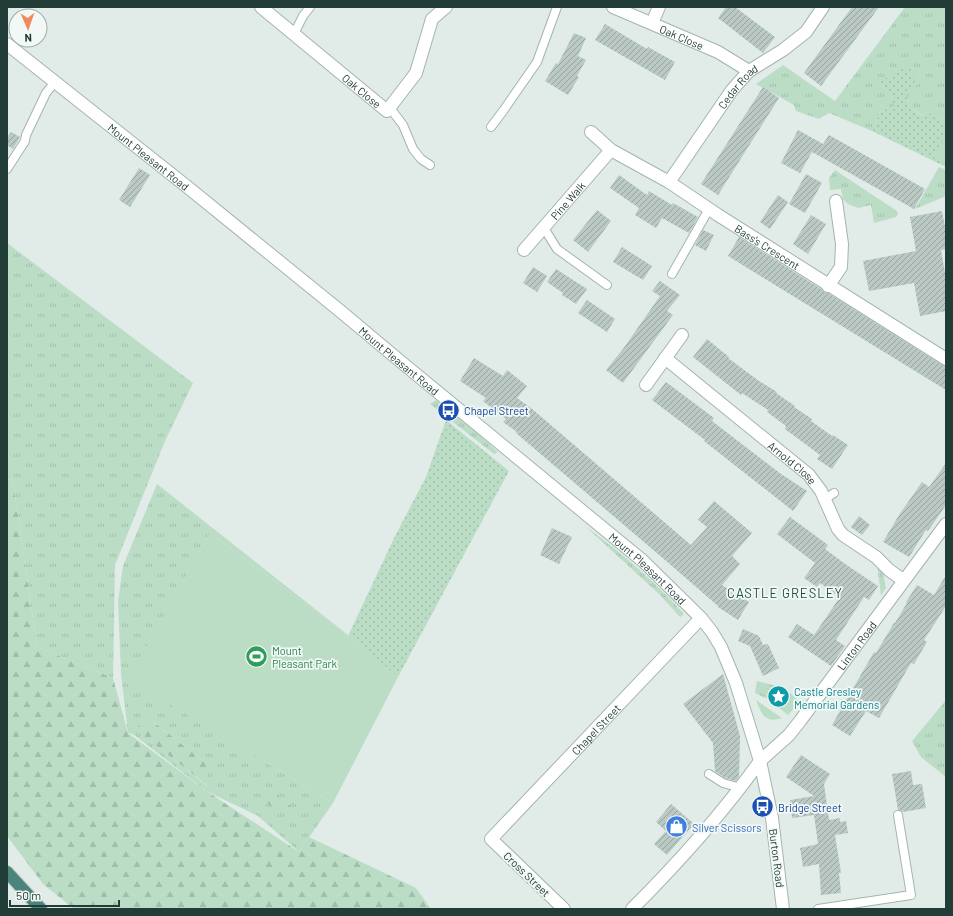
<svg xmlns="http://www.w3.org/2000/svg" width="953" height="916" viewBox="0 0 953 916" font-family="Barlow,sans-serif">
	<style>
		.grass { fill: url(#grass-tufts); fill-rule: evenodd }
		.forest { fill: url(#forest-firs) }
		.park { fill: url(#park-dots) }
		.pitch { fill: #bbddc6 }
		.building { fill: url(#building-hatch) }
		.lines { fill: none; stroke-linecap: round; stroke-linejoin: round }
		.service-casing { stroke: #a4b4af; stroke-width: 10 }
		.minor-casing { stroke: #a4b4af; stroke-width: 14 }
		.tertiary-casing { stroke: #a4b4af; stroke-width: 14 }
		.trunk-casing { stroke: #c1c8c7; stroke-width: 14 }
		.service { stroke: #fff; stroke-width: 8 }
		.minor { stroke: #fff; stroke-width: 12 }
		.tertiary { stroke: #fff; stroke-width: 12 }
		.trunk { stroke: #4a847a; stroke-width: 12 }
		.labels { text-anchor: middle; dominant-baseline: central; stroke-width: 3.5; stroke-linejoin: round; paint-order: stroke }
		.street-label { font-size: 11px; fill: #223c37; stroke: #f2f8f5 }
		.transit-label { font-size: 11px; fill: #164399; stroke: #f2f8f5; text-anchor: start }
		.leisure-label { font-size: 11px; fill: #27864d; stroke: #f2f8f5; text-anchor: start }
		.culture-label { font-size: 11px; fill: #0d838f; stroke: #f2f8f5; text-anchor: start }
		.shop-label { font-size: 11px; fill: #366cbe; stroke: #f2f8f5; text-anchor: start }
		.quarter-label { font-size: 13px; letter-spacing: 1px; fill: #1e4e45; stroke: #f2f8f5 }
	</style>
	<defs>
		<pattern id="grass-tufts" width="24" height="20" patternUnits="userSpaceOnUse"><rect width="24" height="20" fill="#bbddc6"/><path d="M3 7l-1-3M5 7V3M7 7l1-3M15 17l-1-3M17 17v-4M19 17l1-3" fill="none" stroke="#a0bfab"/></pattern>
		<pattern id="forest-firs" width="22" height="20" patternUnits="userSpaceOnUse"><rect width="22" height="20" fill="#bbddc6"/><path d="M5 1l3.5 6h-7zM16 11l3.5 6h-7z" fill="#a0bfab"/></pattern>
		<pattern id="park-dots" width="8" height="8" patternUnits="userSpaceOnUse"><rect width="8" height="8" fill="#bbddc6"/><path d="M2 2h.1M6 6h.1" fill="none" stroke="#a0bfab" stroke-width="1.8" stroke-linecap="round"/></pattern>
		<pattern id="building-hatch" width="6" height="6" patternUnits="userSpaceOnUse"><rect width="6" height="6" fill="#bac9c4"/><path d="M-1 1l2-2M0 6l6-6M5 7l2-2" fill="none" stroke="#97a4a0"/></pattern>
	</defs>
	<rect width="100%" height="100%" fill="#e1ece8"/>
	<!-- grass -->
	<path class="grass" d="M905 7H946V123L927 112 924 116 909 108 906 93 880 81 893 100 895 106 880 112 872 131 829 113 819 119 796 111 794 105 756 84 783 65 835 101Z
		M939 167 946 170V196L915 209Z
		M835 170 897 211 898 214 896 217 874 223 871 205 858 208 848 204 843 199 841 189 830 190 829 178Z
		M7 243 193 383 165 441 115 565 113 678 37 647 13 481 7 479Z
		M436 400 476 432 498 452 494 454 430 404Z
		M157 484 348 635V636L210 533 129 679 333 803 299 852 258 816 208 792 133 734 128 733 121 674 118 601 123 566ZM146 716 207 764V786L137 730Z
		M585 526C621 552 654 581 684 614L680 617 658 593Z
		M877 565 883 573 886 588 881 595Z
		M757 681 776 686 770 700 755 693Z
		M790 693 800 702 788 715 778 707 782 700Z
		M756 700 782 718C765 724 761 713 756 700Z
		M946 700V777L921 757 912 741Z"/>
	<!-- forest -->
	<path class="forest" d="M7 479 13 481 37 647 113 678 128 733 208 792 299 852 309 837 416 888 431 909H74L43 884 7 836Z
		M146 716 207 764 208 786 136 730Z
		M270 790 291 807 289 816 264 802Z"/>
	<!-- park -->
	<path class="park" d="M908 66 920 83 906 93 909 108 923 116 927 112 946 123V167L872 131 880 112 894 106 893 100 880 81Z
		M446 420 509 471 398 677 348 636 395 536 426 477Z"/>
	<!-- pitch -->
	<path class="pitch" d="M946 135V165L933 157Z
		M210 533 348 636 398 677 333 803 128 679Z"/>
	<!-- building -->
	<path class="building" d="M726 7H735L775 37 763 53 718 18Z
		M852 7H879L821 86 804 73Z
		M605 24 647 49 648 47 675 62 665 80 595 40Z
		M574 33 586 38 578 56 586 60 577 76 579 77 568 95 545 81 556 63 558 64Z
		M763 87 779 98 718 195 701 184Z
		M798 130 823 144 829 135 925 189 914 209 812 152 800 173 781 163Z
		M11 132 20 137 13 149 7 145V138Z
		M139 168 150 175 130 207 119 200Z
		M806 174 822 183 805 213 789 204Z
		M619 175 647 195 649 191 672 205 673 203 698 217 689 233 662 218 656 228 635 215 639 208 610 188Z
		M778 195 788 202 770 229 760 222Z
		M597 210 611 221 588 252 573 240Z
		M942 211 946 232V249L941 250 946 279V311L920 316 914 283 869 291 863 261 916 251 910 217Z
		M811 215 826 224 808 254 793 244Z
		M703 230 714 235 706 251 695 245Z
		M739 237 821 289 824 292 828 293 942 365 946 366V390L728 256Z
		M622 247 652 266 643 280 613 262Z
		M533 267 547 276 537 292 523 283Z
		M556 269 587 289 576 304 562 295 563 293 547 282Z
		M660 281 680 295 667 311 673 315 623 383 606 370 623 349 660 296 652 291Z
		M587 300 615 319 607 332 578 313Z
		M707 339 729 357 728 358 759 381 777 392 776 393 795 406 794 407 812 419 811 421 832 436 833 435 848 445 832 469 817 459 820 455 785 429 786 426 767 412 768 410 742 393 741 395 693 357Z
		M474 358 503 376 507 370 527 386 517 398 531 408 691 545 707 527 698 520 714 501 752 533 732 556 740 564 722 585 749 602 738 620 718 607V606L665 560 516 433 517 432 503 422 506 419 483 401 486 398 460 381Z
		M666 382 714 418 712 421 781 474 807 491 793 511 704 441 705 440 652 400Z
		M946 463V505L928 531 926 530 909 557 883 542 899 515 922 482 929 487Z
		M859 516 870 525 862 535 851 527Z
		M790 517 828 545 825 549 848 566 878 586 869 600 864 597 836 640 845 646 831 666 788 637 797 624 814 635 840 597 820 583 817 587 804 578 815 563 777 534Z
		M552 528 572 537 559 564 540 555Z
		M946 575V606L924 640 927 642 914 664 911 663 879 718 866 711 850 736 832 725 874 652 876 653 894 623H895L907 603 906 602 917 585 934 595Z
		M743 629 759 636 763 645 768 644 779 668 763 676 750 646 738 641Z
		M723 674 740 736 739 777 736 781 725 778 715 771 713 743 683 704Z
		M801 755 830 774 824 784 829 820 840 818V822L846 821 848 833 835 835 841 873H839L841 893 821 895 819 864 803 867 800 848 818 844 814 815 792 818 790 800 814 796 786 777Z
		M911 771 913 785 922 784 926 808 903 812 898 810 892 774Z
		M671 804 694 824 667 855 654 844 666 831 656 822Z"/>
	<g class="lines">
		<defs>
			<path id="service" d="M294 34 303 16 310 7
				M390 108 403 125 413 149 421 159 430 165
				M491 127 503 111 537 62 557 7
				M7 169 25 141 26 135 46 93 55 82
				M544 228 557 249 607 285
				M672 274 709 209
				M825 499 834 493
				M709 774 723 783 741 788
				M818 909 911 895 898 815"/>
			<g id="minor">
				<path id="s1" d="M261 7 387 111 416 73 432 19 446 7"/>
				<path id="s2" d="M613 7 718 52 749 71"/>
				<path d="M652 23 659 7"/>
				<path id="s3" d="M7 44 185 185 339 310 400 361 643 561 701 618 712 632 721 647 736 683 760 761C722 814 678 863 632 909"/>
				<path id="s4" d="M591 132 611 150 669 182 718 215 946 359"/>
				<path id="s5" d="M669 182 732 90 749 71 783 50 806 32 823 7"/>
				<path id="s6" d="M524 250 611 150"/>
				<path d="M828 286 841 267 842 244 836 201"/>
				<path id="s7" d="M665 358 809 475 821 491 838 529 843 535 876 557 889 570 903 580"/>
				<path d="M646 385 682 335"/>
				<path id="s8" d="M564 909 491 839 701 618"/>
			</g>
			<g id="tertiary">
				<path id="s9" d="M783 909 772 818 760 761 789 735 800 721 946 524"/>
			</g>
			<path id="trunk" d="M7 872 41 909"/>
		</defs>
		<!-- service casing -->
		<use href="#service" class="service-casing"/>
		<!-- minor casing -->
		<use href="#minor" class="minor-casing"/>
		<!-- tertiary casing -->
		<use href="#tertiary" class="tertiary-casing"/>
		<!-- trunk casing -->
		<use href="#trunk" class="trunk-casing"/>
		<!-- service -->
		<use href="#service" class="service"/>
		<!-- minor -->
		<use href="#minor" class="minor"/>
		<!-- tertiary -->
		<use href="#tertiary" class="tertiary"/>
		<!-- trunk -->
		<use href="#trunk" class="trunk"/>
	</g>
	<!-- icons -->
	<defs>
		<symbol id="bus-disc" viewBox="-11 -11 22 22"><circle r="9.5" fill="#1a4fb4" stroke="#f2f8f5"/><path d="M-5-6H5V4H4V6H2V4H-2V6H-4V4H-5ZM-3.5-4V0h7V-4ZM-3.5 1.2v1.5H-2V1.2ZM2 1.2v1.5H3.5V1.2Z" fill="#fff"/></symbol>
		<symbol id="stadium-disc" viewBox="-11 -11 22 22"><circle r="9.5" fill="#2e9e5b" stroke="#f2f8f5"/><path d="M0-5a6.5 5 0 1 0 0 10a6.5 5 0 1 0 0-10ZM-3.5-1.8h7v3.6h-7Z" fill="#fff"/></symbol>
		<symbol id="sight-disc" viewBox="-11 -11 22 22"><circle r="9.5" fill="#0f9aa8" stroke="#f2f8f5"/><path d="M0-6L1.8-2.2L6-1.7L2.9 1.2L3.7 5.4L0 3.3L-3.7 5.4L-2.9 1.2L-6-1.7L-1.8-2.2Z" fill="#fff"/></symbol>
		<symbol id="shop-disc" viewBox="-11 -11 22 22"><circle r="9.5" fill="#3f7fe0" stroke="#f2f8f5"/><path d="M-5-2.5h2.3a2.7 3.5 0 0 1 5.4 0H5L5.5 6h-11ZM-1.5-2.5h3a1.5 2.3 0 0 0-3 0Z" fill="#fff"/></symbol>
	</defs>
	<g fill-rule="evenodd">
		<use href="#bus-disc" x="436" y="398" width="25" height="25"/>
		<use href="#stadium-disc" x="244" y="644" width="25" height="25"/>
		<use href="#sight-disc" x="766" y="684" width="25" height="25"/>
		<use href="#bus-disc" x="750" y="794" width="25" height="25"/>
		<use href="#shop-disc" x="664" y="814" width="25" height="25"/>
	</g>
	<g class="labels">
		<!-- street labels -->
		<g class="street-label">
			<text stroke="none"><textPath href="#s2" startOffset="75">Oak Close</textPath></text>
			<text stroke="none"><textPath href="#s5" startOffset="118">Cedar Road</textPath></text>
			<text stroke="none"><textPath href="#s1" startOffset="131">Oak Close</textPath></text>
			<text stroke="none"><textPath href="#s3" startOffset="181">Mount Pleasant Road</textPath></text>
			<text stroke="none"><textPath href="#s6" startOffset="66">Pine Walk</textPath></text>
			<text stroke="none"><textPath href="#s4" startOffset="211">Bass's Crescent</textPath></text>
			<text stroke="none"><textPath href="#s3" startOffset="504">Mount Pleasant Road</textPath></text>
			<text stroke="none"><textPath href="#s7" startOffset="165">Arnold Close</textPath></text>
			<text stroke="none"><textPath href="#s3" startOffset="828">Mount Pleasant Road</textPath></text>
			<text stroke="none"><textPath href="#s9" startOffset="301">Linton Road</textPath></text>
			<text stroke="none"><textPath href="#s8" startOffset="253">Chapel Street</textPath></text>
			<text transform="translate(777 858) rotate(83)">Burton Road</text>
			<text transform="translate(527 874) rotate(44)">Cross Street</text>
		</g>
		<!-- transit labels -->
		<g class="transit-label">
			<text x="464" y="410">Chapel Street</text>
			<text x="778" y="807">Bridge Street</text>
		</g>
		<!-- leisure labels -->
		<g class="leisure-label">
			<text x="272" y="650">Mount<tspan x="272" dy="13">Pleasant Park</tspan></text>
		</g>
		<!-- culture labels -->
		<g class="culture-label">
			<text x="794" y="691">Castle Gresley<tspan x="794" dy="13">Memorial Gardens</tspan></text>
		</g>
		<!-- shop labels -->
		<g class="shop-label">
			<text x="692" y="827">Silver Scissors</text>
		</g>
		<!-- quarter labels -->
		<g class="quarter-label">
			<text x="785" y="593">CASTLE GRESLEY</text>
		</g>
	</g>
	<!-- border -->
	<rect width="953" height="916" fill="none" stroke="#223c37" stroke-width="16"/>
	<!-- north arrow -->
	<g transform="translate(28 28) rotate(178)"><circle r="19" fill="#f2f8f5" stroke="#9fada9"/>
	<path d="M0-3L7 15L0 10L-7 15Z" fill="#f0895b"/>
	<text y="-6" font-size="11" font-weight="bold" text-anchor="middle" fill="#223c37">N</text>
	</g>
	<!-- scale -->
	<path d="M10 900v6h109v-6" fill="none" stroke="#223c37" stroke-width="2"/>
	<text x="16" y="900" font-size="12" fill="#223c37" stroke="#f2f8f5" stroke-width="3" paint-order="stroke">50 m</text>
</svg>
